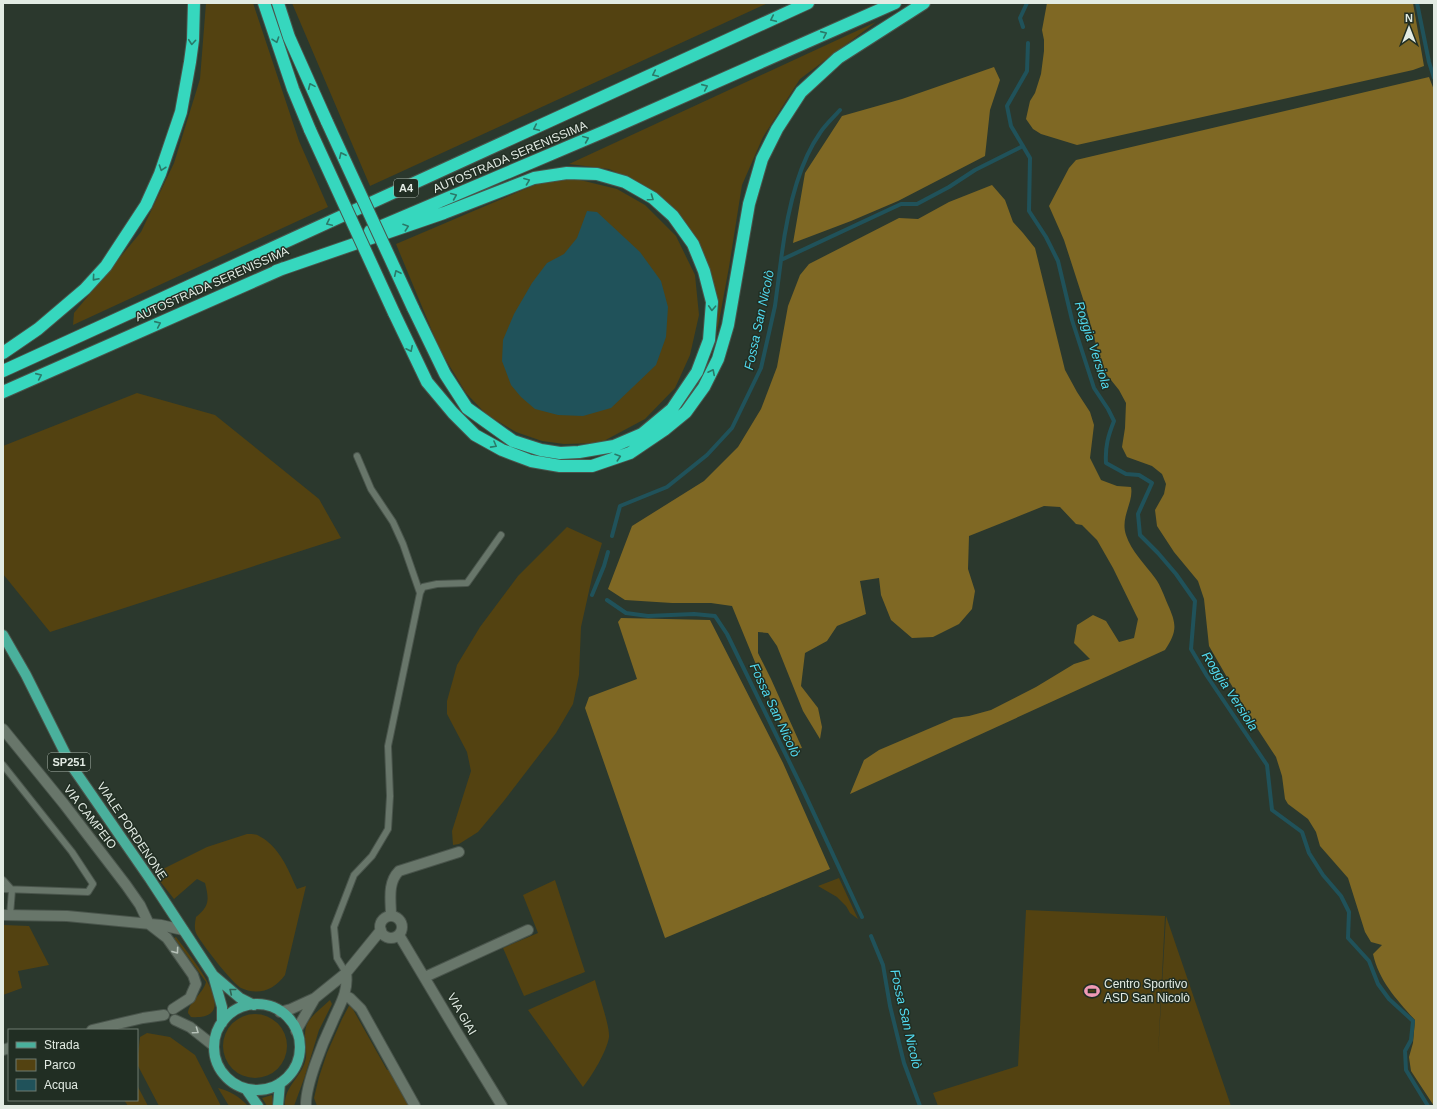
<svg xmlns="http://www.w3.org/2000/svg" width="1437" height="1109" viewBox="0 0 1437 1109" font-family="Arial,sans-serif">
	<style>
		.green { fill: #534211 }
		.forest { fill: #7f6824 }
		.water { fill: #20525a }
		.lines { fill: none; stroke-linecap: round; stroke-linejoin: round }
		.stream { stroke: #20525a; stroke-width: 4 }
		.service-casing { stroke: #49544b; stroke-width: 8 }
		.minor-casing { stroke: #49544b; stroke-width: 12 }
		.primary-casing { stroke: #49544b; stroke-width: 12 }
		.motorway-casing { stroke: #49544b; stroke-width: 14 }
		.service { stroke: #68766a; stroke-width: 6 }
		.minor { stroke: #68766a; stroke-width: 10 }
		.primary { stroke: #4ab09c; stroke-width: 10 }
		.motorway { stroke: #36d7be; stroke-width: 12 }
		.motorway-bridge-casing { stroke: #49544b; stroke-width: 14; stroke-linecap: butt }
		.motorway-bridge { stroke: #36d7be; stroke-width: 12 }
		.oneway { stroke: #2a7a69 }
		.oneway2 { stroke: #b7c2b9 }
		.oneway3 { stroke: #316253 }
		.labels { text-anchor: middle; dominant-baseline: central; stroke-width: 3; stroke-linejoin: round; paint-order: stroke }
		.shield { fill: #212e23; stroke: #a8b2a9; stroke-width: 1 }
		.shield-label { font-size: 11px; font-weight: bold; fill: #e2ebe3 }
		.street-label { font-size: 12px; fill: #e2ebe3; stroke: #212e23 }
		.poi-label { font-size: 12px; fill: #e2ebe3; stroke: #212e23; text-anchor: start }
		.water-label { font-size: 13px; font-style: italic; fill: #52dbf1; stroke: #212e23 }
	</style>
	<rect width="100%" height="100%" fill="#2b382d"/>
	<!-- green -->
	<path class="green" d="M206 3H253L299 141 328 207 73 325 74 313 141 232 174 163 200 79Z
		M292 3H768L370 186Z
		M876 22 800 79 763 137 742 185 729 267 717 332 713 285 696 240 677 211 642 184 609 169 569 164Z
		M576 179 617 189 645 205 676 236 695 275 699 315 690 355 675 388 645 419 600 443 564 444 542 441 516 432 486 414 466 393 440 350 396 244 544 181Z
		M137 393 215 415 319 499 341 538 50 632 3 574V446Z
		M567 527 602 543 593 573 581 627 579 675 573 704 556 733 503 802 478 832 459 844 453 845 452 831 471 771 467 752 447 714V701L457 665 480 627 518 576Z
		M247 834C251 834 256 834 259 836 279 846 288 869 297 889L306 886 285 975C274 990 259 996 241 988 233 984 200 942 196 933 194 927 195 923 196 917 210 906 209 899 205 883L197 879 174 899 159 880 163 869 207 847Z
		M839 878 858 919 850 913 846 906 837 897 818 886Z
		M555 880 585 972 524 996 503 948 538 933 523 895Z
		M1026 910 1165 916 1158 1055 1166 916 1231 1106H938L933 1093 1018 1066Z
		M3 925 29 926 49 965 18 971 22 988 3 995Z
		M176 937C188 954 247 1021 191 1017L188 1013C189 1001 203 994 206 982L174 938Z
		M595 980C598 993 610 1026 609 1037 607 1051 592 1076 583 1087L528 1010Z
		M330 1000 332 1004 319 1030 305 1076 294 1106H285C284 1087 300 1078 305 1062 309 1049 301 1035 308 1022 313 1014 323 1007 330 1000Z
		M350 1004 387 1070 390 1068 412 1106H317L314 1098 319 1077 327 1053 342 1019Z
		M223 1046a32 32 0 1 1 64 0a32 32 0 1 1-64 0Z
		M147 1033 170 1037 195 1055 221 1106H159L137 1064 140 1037Z
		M137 1085 148 1106H128L124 1100H137Z
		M218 1088C230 1091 239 1096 248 1106H229Z
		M272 1095 273 1106H267L262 1098Z"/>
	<!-- forest -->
	<path class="forest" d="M1047 3H1413L1424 66 1413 70 1077 145 1041 134 1033 129 1026 119 1030 101 1035 93 1041 74 1044 51V40L1042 30Z
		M994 67 1000 80 990 110 985 156 898 201 851 221 793 243 805 173 842 116 902 99Z
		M1429 77 1434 90V1106L1411 1071 1409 1057 1413 1043 1415 1020C1397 1000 1379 981 1373 954L1382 945 1371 942 1365 932 1348 878 1320 846 1316 832 1308 819 1288 804 1285 799 1282 776 1276 757 1251 719 1209 646 1204 599 1198 581 1174 552 1157 526 1155 510 1164 494 1166 484 1162 474 1152 466 1127 457 1122 447 1125 428 1126 403 1119 390 1103 370 1086 308 1064 240 1049 206 1069 168 1076 160Z
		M992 185 1005 200 1013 222 1023 233 1035 248 1065 370 1077 392 1090 412 1094 425 1090 458 1101 480 1117 486 1131 487C1134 502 1120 517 1126 535 1131 551 1145 564 1155 578 1161 586 1164 596 1168 605 1177 625 1177 632 1165 650L850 794 864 760 879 750 954 718 969 716 991 710 1036 687 1074 664 1090 659 1074 643 1077 625 1093 615 1106 621 1119 642 1134 638 1138 619 1113 568 1097 540 1082 525 1076 524 1060 507 1044 506 969 536 968 569 975 591 972 609 959 624 933 637 912 638 891 620 881 595 879 578 860 581 866 614 837 626 827 641 805 653 801 686 818 708 822 727 820 739 803 711 777 646 768 633 758 632V653L771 679 802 748 791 750 732 606 711 603H672L625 600 608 589 632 526 704 481 738 447 761 409 777 367 788 306 800 275 809 264 899 218 918 219 949 202Z
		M621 618 710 620 783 763 830 869 665 938 585 708 589 697 637 679 618 622Z"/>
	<!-- water -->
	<path class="water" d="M587 211 597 212 640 252 661 281 668 307 666 337 656 365 611 408 583 416 558 415 535 409 521 397 511 385 502 361 503 340 514 314 532 283 547 263 564 254 577 238Z"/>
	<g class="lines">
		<!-- stream -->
		<path class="stream" d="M1417 3 1429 62 1434 78
			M1023 27 1020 18 1027 3
			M1028 43 1027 71 1007 106 1011 126 1030 158 1029 211 1046 237 1058 261 1072 320 1094 388 1108 409 1114 421C1108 436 1105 447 1106 463L1126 474 1139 475 1152 483 1138 514 1140 535 1158 553 1176 574 1195 601 1191 649 1207 676 1267 765 1272 810 1302 832 1309 853 1323 875 1341 896 1349 912 1348 938 1369 961 1378 984 1389 999 1413 1021 1411 1040 1405 1051 1406 1070 1428 1106
			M781 260C786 220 796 167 820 133 825 125 833 118 840 110
			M612 536 620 506 667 487 707 455 732 428 761 368 775 306 781 260 901 204H917L949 187 975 170 1023 146
			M592 595 604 566 608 552
			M607 600 626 613 648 616 694 614 715 616 727 634 803 790 862 917
			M871 936 883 965 890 1006 904 1063 920 1106"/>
		<defs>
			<path id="service" d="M420 593 423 587 437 584 467 583 501 535
				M3 765 72 852 93 884 88 892 3 889
				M3 880 12 890 10 915
				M346 973 337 958 334 927 354 875 372 856 388 829 390 796 388 746 420 593 403 544 393 522 371 489 357 456"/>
			<path id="minor" d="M3 729 64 804 126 885 140 905 149 924 167 938 193 975 196 984 192 993 190 998 173 1009
				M3 915 67 916 161 925 183 930
				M391 916C391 901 387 883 399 871L459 852
				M380 927a11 11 0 1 1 22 0a11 11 0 1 1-22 0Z
				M399 935 458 1034 502 1106
				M425 977 528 930
				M344 995 350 998 361 1009 415 1106
				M315 998 346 973 381 930
				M280 1012 291 1009 315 998 296 1031
				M175 1020 190 1027 214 1046
				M92 1030 143 1018 164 1015
				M3 1050 9 1048
				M306 1106C305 1086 323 1042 332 1023 339 1006 349 992 346 973"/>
			<path id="primary" d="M3 635 26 675 71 765 150 879 213 975 240 998 254 1005
				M213 975 222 1007V1023
				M214 1047a43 43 0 1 1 86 0a43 43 0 1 1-86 0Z
				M246 1089 258 1106
				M278 1106 280 1083"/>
			<path id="motorway" d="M264 3 293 89 310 130
				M278 3 289 37 327 122
				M370 231 603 132 895 3
				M276 271 444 213 534 178 567 173 597 174 625 182 653 198 673 216 693 244 704 271 712 302 709 340 697 372 672 409 642 434 614 446 579 452 560 453 541 450 513 441 467 408 445 374 413 308
				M394 313 427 382 453 413 475 435 502 450 531 461 560 466H592L630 453 664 430 686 412 704 387 718 359 728 325 749 204 762 159 777 129 801 92 838 58 924 3
				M3 353 38 329 85 289 106 266 146 205 160 174 181 112 190 62 193 40 194 3
				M3 371 808 3
				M3 392 284 268"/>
		</defs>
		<!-- service casing -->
		<use href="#service" class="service-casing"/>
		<!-- minor casing -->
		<use href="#minor" class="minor-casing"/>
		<!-- primary casing -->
		<use href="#primary" class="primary-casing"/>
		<!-- motorway casing -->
		<use href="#motorway" class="motorway-casing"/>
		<!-- service -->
		<use href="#service" class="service"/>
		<!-- minor -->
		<use href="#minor" class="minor"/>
		<!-- primary -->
		<use href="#primary" class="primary"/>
		<!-- motorway -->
		<use href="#motorway" class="motorway"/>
		<defs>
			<path id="motorway-bridge" d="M327 122 413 308
				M310 130 394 313"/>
		</defs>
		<!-- motorway-bridge casing -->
		<use href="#motorway-bridge" class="motorway-bridge-casing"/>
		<!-- motorway-bridge -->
		<use href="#motorway-bridge" class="motorway-bridge"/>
	</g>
	<!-- one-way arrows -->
	<defs><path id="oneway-chevron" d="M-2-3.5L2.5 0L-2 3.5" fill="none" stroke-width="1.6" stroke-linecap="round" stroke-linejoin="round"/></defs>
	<g class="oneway">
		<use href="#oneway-chevron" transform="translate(773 19) rotate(155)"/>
		<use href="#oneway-chevron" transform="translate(824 34) rotate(-24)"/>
		<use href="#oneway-chevron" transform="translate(276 40) rotate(71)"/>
		<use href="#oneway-chevron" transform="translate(192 42) rotate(95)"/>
		<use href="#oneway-chevron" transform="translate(655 74) rotate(155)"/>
		<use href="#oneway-chevron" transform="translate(311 86) rotate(-114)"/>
		<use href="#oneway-chevron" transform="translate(705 87) rotate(-24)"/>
		<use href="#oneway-chevron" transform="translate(536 128) rotate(155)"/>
		<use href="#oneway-chevron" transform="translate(586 139) rotate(-23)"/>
		<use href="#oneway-chevron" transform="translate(342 155) rotate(-115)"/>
		<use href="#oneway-chevron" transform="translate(162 168) rotate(109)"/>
		<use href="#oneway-chevron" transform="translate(527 181) rotate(-21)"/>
		<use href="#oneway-chevron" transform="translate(454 196) rotate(-23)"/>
		<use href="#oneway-chevron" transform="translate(651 198) rotate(35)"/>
		<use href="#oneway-chevron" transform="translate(329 223) rotate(155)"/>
		<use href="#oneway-chevron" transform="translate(406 227) rotate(-19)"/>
		<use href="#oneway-chevron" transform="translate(397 273) rotate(-115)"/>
		<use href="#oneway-chevron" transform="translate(95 278) rotate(131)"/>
		<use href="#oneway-chevron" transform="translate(712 308) rotate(93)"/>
		<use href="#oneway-chevron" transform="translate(158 324) rotate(-24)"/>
		<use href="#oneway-chevron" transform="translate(410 349) rotate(64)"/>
		<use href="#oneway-chevron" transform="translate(712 372) rotate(-63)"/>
		<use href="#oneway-chevron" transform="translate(39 376) rotate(-24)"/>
		<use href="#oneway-chevron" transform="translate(494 445) rotate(29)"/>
		<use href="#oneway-chevron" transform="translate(618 457) rotate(-18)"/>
	</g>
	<g class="oneway2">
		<use href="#oneway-chevron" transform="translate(176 951) rotate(54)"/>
		<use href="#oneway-chevron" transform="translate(196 1031) rotate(35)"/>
	</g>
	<use class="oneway3" href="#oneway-chevron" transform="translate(232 991) rotate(-141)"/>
	<!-- icons -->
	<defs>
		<symbol id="stadium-bare" viewBox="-9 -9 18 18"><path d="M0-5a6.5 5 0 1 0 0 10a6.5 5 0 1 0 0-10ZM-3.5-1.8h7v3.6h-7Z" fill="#f09ab6" stroke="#212e23" stroke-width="2.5" paint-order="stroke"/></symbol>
	</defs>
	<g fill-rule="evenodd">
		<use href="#stadium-bare" x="1081" y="980" width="22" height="22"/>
	</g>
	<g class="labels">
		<!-- shield labels -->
		<g class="shield">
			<rect x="394" y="179" width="24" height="18" rx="3"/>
			<rect x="48" y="753" width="42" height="18" rx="3"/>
		</g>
		<g class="shield-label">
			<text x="406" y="188">A4</text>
			<text x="69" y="762">SP251</text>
		</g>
		<!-- street labels -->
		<g class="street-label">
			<text transform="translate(510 157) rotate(-23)">AUTOSTRADA SERENISSIMA</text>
			<text transform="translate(212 284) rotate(-24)">AUTOSTRADA SERENISSIMA</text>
			<text transform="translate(90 817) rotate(52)">VIA CAMPEIO</text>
			<text transform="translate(132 831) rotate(56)">VIALE PORDENONE</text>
			<text transform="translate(462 1014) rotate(60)">VIA GIAI</text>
		</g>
		<!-- poi labels -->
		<g class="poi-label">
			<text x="1104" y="984">Centro Sportivo<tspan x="1104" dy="14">ASD San Nicolò</tspan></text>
		</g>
		<!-- water labels -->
		<g class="water-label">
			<text transform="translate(759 320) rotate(-78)">Fossa San Nicolò</text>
			<text transform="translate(1093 345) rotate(72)">Roggia Versiola</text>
			<text transform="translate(1230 691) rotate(57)">Roggia Versiola</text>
			<text transform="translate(775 710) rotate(65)">Fossa San Nicolò</text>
			<text transform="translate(906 1019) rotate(77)">Fossa San Nicolò</text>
		</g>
	</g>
	<!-- border -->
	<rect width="1437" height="1109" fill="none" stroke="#e2ebe3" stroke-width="8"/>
	<!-- legend -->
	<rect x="8" y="1029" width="130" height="72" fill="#212e23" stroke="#6e7a70"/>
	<rect x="16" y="1042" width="20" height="6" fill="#4ab09c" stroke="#6e7a70"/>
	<text x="44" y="1049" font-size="12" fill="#e2ebe3">Strada</text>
	<rect x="16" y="1059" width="20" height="12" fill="#534211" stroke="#6e7a70"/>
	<text x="44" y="1069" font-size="12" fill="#e2ebe3">Parco</text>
	<rect x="16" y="1079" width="20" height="12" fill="#20525a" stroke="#6e7a70"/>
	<text x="44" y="1089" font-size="12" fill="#e2ebe3">Acqua</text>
	<!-- north arrow -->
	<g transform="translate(1409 28)" stroke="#212e23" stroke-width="3" paint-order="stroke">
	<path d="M0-3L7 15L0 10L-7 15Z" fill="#e2ebe3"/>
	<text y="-6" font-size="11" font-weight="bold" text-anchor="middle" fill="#e2ebe3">N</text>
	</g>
</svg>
